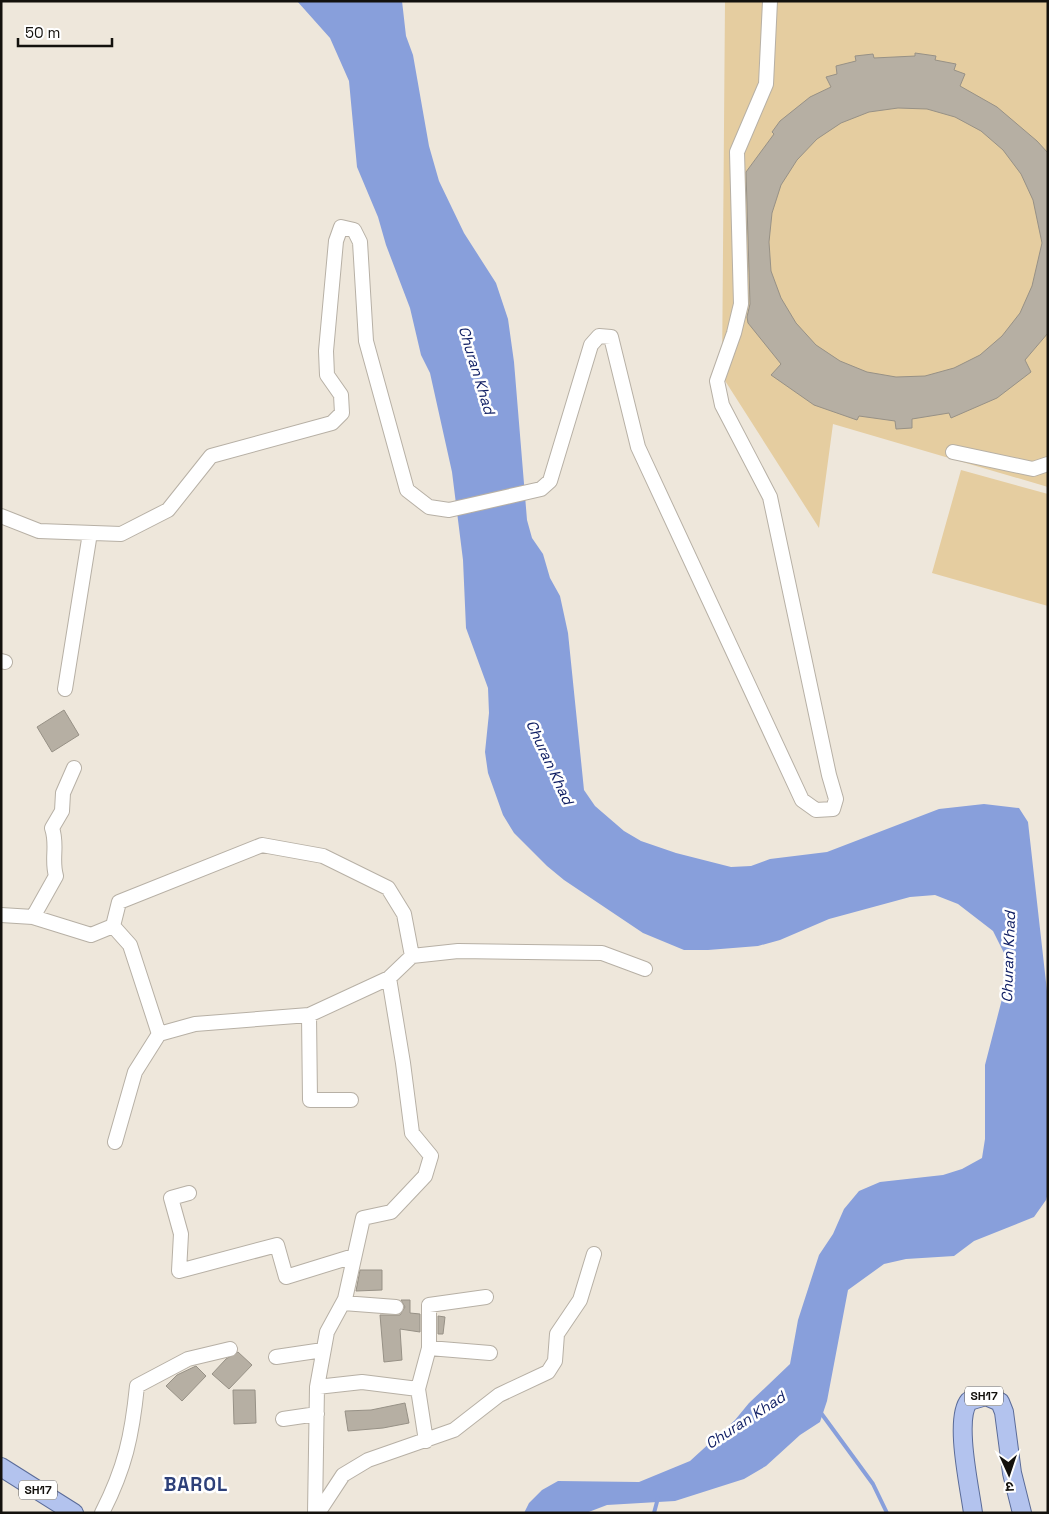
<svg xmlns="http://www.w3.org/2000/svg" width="1049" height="1514" viewBox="0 0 1049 1514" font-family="'Space Grotesk','Noto Sans Devanagari',sans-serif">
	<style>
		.green { fill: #e5cda0 }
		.water { fill: #889fdb }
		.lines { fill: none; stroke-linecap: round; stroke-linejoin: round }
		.stream { stroke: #889fdb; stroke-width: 4 }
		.building { fill: #b6afa3; stroke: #979186; fill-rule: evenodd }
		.minor-casing { stroke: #b7b0a5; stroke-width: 16 }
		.major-casing { stroke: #5a6b98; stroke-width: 20 }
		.minor { stroke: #fff; stroke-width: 14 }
		.major { stroke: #b3c3ee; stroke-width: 18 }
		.labels { text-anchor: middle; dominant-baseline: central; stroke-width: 5; stroke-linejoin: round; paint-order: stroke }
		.shield { fill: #fff; stroke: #5a5856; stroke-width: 1 }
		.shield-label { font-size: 12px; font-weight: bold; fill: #13110d }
		.water-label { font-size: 15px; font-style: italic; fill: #112065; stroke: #fff }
		.district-label { font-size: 19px; font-weight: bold; letter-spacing: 1px; fill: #2d4079; stroke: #fff }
	</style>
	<rect width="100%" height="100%" fill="#eee7db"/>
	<!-- green -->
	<path class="green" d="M725 1H1048V487L833 424 819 528 722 376Z
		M961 470 1048 494V606L932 573Z"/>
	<!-- water -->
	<path class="water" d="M297 1H402L406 36 413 55 429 146 439 181 464 233 496 283 508 319 514 362 527 520 532 538 543 554 550 578 560 596 568 633 584 790 595 806 624 831 641 841 676 853 731 867 751 866 770 859 827 852 939 809 984 804 1019 808 1028 822 1048 1000V1193L1046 1200 1034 1217 974 1241 954 1256 906 1259 884 1264 848 1290 827 1401 820 1422 800 1435 766 1466 744 1479 675 1501 607 1505 586 1513H524L529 1503 542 1490 558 1481 639 1482 690 1461 735 1420 749 1403 790 1364 798 1320 819 1255 833 1234 844 1209 859 1191 880 1182 943 1175 962 1169 982 1158 985 1139V1065L1002 999 1005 976 1004 953 993 931 958 904 935 895 910 897 829 919 780 940 758 946 708 950H684L643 933 564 880 547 866 514 833 503 815 488 773 485 752 489 713 488 688 466 628 463 560 452 472 430 373 421 355 410 308 386 245 378 217 357 167 349 81 330 38Z"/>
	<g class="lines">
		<!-- stream -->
		<path class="stream" d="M821 1413 873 1484 887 1513
			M654 1513 658 1498"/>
	</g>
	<!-- building -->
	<path class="building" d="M915 53 936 56 935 60 956 64 954 70 965 74 960 86 997 107 1037 141 1048 153V333L1025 360 1031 372 997 398 951 418 949 413 912 419V428L896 429 895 421 859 416 857 420 814 405 771 375 781 364 748 323 747 317 750 304 746 172 774 134 772 132 780 121 810 97 831 87 826 77 837 74 836 66 856 61 855 56 873 54 874 58 915 56ZM898 108 927 109 955 117 981 131 1003 150 1021 174 1033 200 1042 243 1032 286 1020 313 1002 336 980 355 954 368 925 376 896 377 867 372 840 361 816 345 796 323 781 298 771 271 769 242 772 213 781 185 797 160 817 139 841 123 869 112Z
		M64 710 79 735 52 752 37 727Z
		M360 1270H382V1290L356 1291Z
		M401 1300H410V1313L420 1314V1332L400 1329 402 1360 384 1362 380 1315H400L405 1307Z
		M438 1316 445 1317 443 1334H438Z
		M238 1352 252 1365 229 1389 212 1374 226 1359Z
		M196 1366 206 1376 182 1401 166 1386 177 1375Z
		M233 1390H255L256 1423 234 1424Z
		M405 1403 409 1423 383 1428 348 1431 345 1411 371 1410Z"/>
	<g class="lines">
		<defs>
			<path id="minor" d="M953 452 1033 469 1048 464
				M1 516 39 531 121 534 168 510 211 456 332 423 342 413 341 395 327 375 326 351 336 241 341 227 354 230 360 242 366 341 407 490 429 507 449 510 541 489 550 481 591 345 599 336 611 337 638 447 802 800 816 810 833 809 836 799 829 775 770 497 722 405 717 381 734 333 741 304 737 152 766 84 770 1
				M1 661 5 662
				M65 689 90 533
				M1 915 33 917 91 935 113 926 130 945 159 1034 195 1024 309 1015 389 978 403 1063 412 1133 431 1156 425 1176 391 1212 363 1218 345 1299 327 1332 317 1387 315 1513
				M33 917 56 876C51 858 58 846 52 828L62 811 63 793 74 768
				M113 926 119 902 262 845 323 856 388 888 404 914 412 956
				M389 978 412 956 458 951 602 953 645 969
				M309 1015 310 1100H351
				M115 1142 135 1072 159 1034
				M189 1193 171 1198 181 1234 179 1271 277 1245 286 1277 354 1256
				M343 1303 396 1307
				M429 1348 490 1353
				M276 1357 323 1350
				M317 1387 362 1382 418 1389
				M283 1419 317 1414
				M426 1441 418 1389 429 1348V1305L486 1297
				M102 1513C125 1468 132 1436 137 1386L188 1359 230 1349
				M318 1513 343 1475 368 1460 454 1430 499 1395 548 1372 555 1361 557 1334 580 1300 594 1254"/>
			<path id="major" d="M1 1467 74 1513
				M973 1513C970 1489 954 1419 969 1401L986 1396 1000 1402 1004 1412 1012 1473 1022 1513"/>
		</defs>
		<!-- minor casing -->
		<use href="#minor" class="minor-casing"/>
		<!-- major casing -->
		<use href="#major" class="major-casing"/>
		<!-- minor -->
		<use href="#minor" class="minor"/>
		<!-- major -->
		<use href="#major" class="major"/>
	</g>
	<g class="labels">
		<!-- shield labels -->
		<g class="shield">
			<rect x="965" y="1386.5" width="38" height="19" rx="4"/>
			<rect x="19" y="1480.5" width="38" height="19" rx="4"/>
		</g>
		<g class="shield-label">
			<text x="984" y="1396">SH17</text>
			<text x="38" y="1490">SH17</text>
		</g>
		<!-- water labels -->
		<g class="water-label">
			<text transform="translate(477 370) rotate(73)">Churan Khad</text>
			<text transform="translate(550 762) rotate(65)">Churan Khad</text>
			<text transform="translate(1008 957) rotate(-88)">Churan Khad</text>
			<text transform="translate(745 1420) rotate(-33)">Churan Khad</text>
		</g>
		<!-- district labels -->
		<g class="district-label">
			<text x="196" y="1484">BAROL</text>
		</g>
	</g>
	<!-- border -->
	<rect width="1049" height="1514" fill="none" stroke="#13110d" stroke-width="5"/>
	<!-- north arrow -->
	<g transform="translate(1009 1474) rotate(177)" stroke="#ffffff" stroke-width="4" paint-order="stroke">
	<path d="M0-4L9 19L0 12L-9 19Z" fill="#13110d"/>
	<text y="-8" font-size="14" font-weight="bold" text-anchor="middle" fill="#13110d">उ</text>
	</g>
	<!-- scale -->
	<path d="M18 38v8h94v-8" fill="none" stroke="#13110d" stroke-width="2.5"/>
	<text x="25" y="38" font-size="15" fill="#13110d" stroke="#ffffff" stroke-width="4" paint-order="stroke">50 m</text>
</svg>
